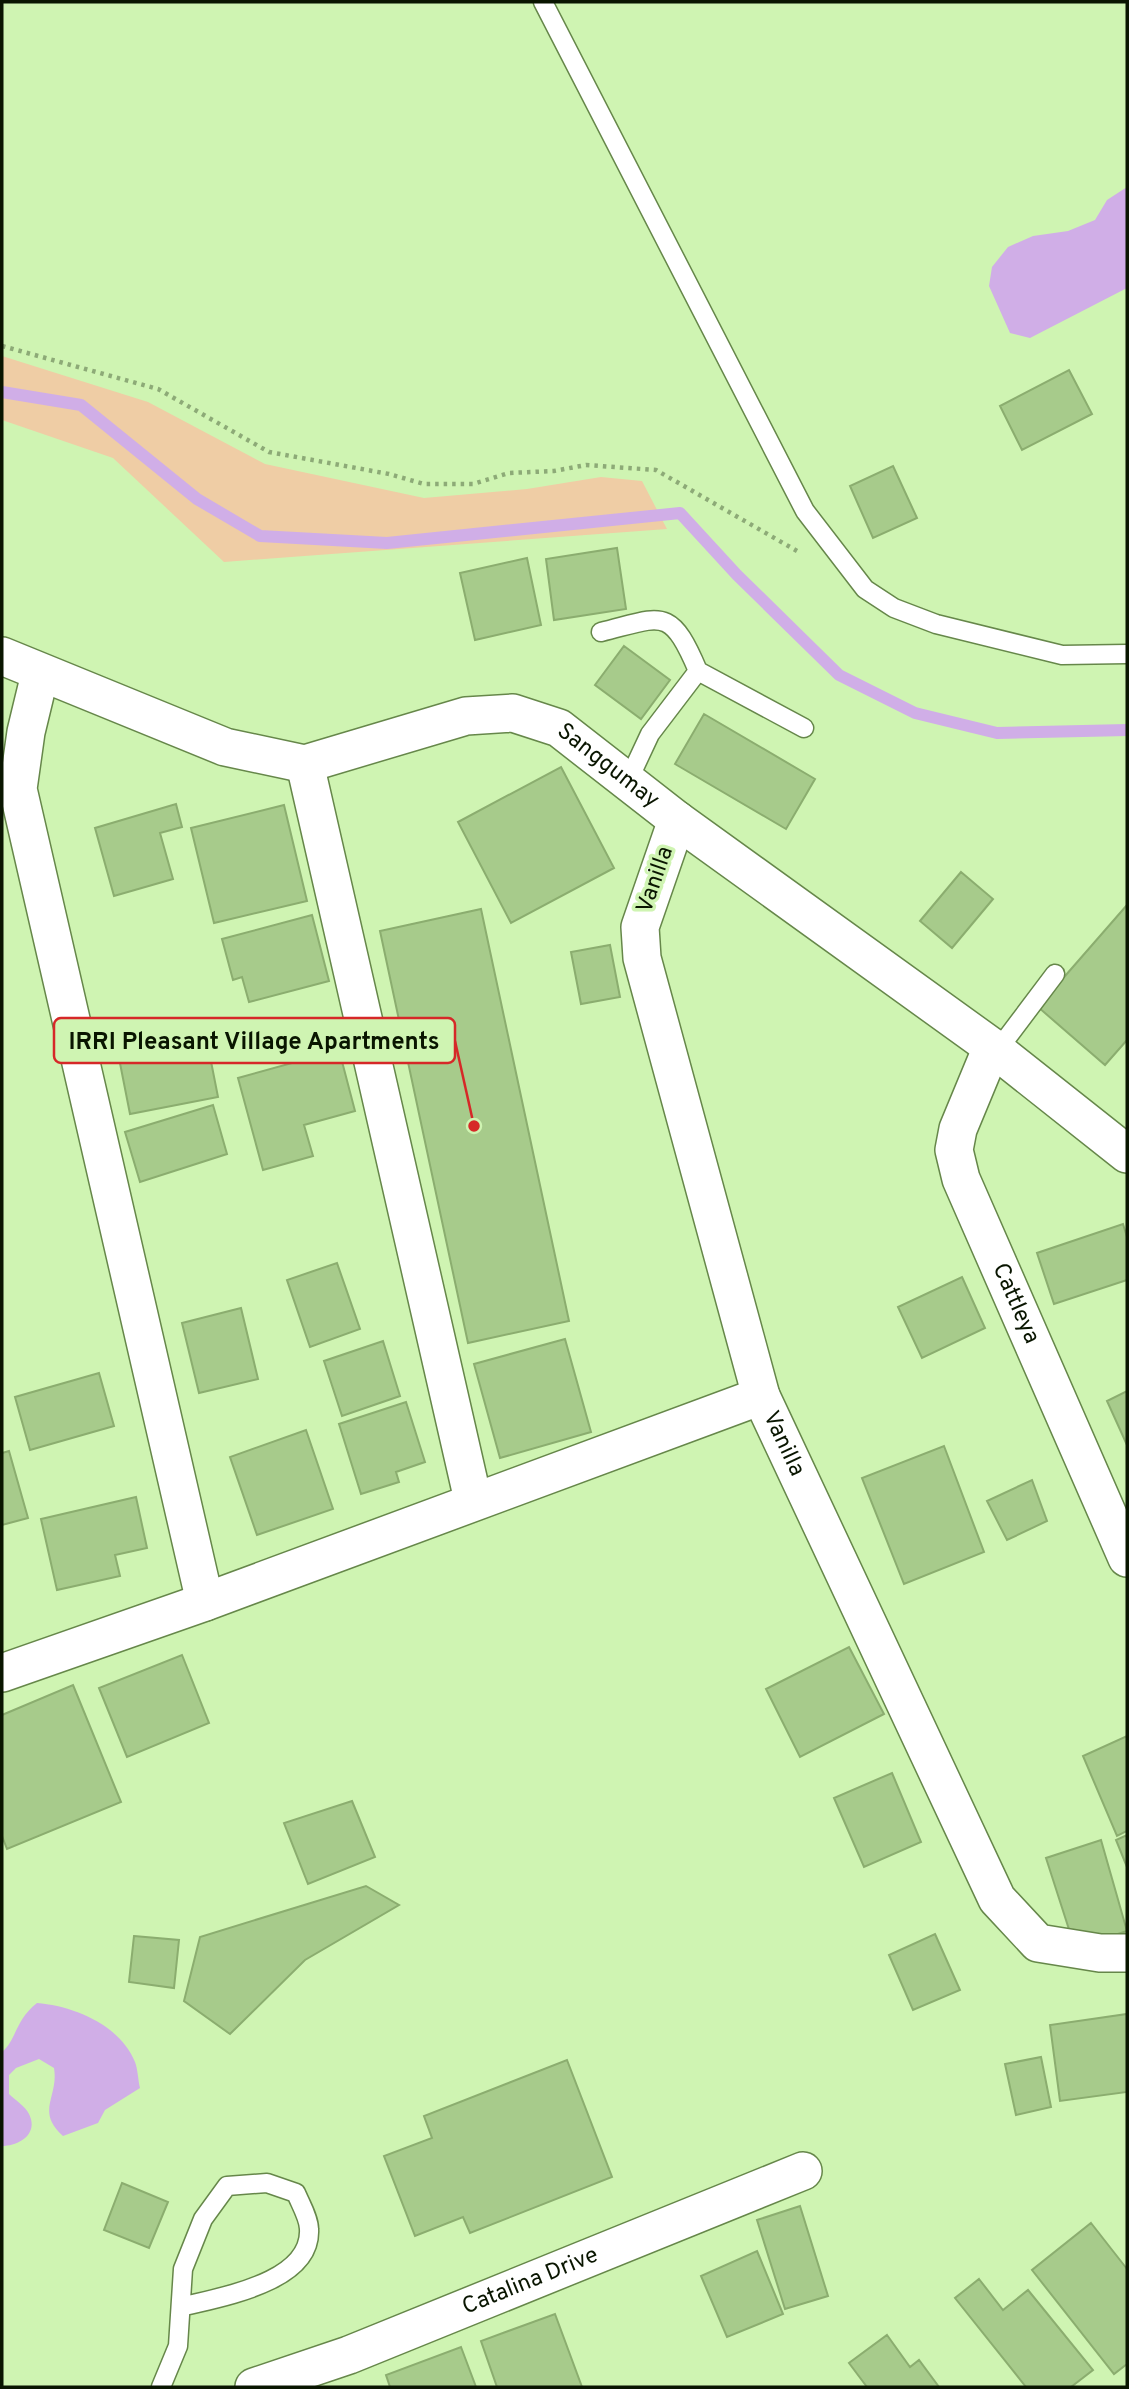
<svg xmlns="http://www.w3.org/2000/svg" width="1129" height="2389" viewBox="0 0 1129 2389" font-family="Overpass,sans-serif">
	<style>
		.green { fill: #efcda5 }
		.water { fill: #d0aee7 }
		.lines { fill: none; stroke-linecap: round; stroke-linejoin: round }
		.stream { stroke: #d0aee7; stroke-width: 12 }
		.building { fill: #a7cb8b; stroke: #8bad6f; stroke-width: 2 }
		.lane-casing { stroke: #66874a; stroke-width: 21 }
		.street-casing { stroke: #66874a; stroke-width: 40 }
		.path { stroke: #8daa77; stroke-width: 4.5; stroke-dasharray: 3.5 5; stroke-linecap: butt }
		.lane { stroke: #fff; stroke-width: 18 }
		.street { stroke: #fff; stroke-width: 37 }
		.labels { text-anchor: middle; dominant-baseline: central; stroke-width: 7; stroke-linejoin: round; paint-order: stroke }
		.street-label { font-size: 23px; fill: #091500; stroke: #cff4b2 }
		.leader { fill: none; stroke: #d62828; stroke-width: 2.5 }
		.callout-dot { fill: #d62828; stroke: #cff4b2; stroke-width: 2.5 }
		.callout { fill: #cff4b2; stroke: #d62828; stroke-width: 2.5 }
		.callout-label { font-size: 24px; text-anchor: middle; font-weight: bold; fill: #091500 }
	</style>
	<rect width="100%" height="100%" fill="#cff4b2"/>
	<!-- green -->
	<path class="green" d="M2 356 148 402 265 464 424 498 527 489 601 477 642 481 667 529 224 562 113 458 2 420Z"/>
	<!-- water -->
	<path class="water" d="M1127 187V288L1030 338 1010 333 989 286 992 267 1008 247 1033 236 1068 231 1095 220 1107 200Z
		M37 2003C74 2006 120 2025 135 2062 138 2070 138 2080 140 2088L105 2110 98 2123 63 2136C35 2111 59 2097 54 2068L39 2059 16 2068 9 2075V2094C15 2100 25 2106 29 2114 39 2134 19 2146 2 2146V2052C16 2041 15 2020 37 2003Z"/>
	<g class="lines">
		<!-- stream -->
		<path class="stream" d="M2 392 81 405 197 499 260 536 387 543 680 513 737 575 839 675 915 713 997 733 1127 730"/>
	</g>
	<!-- building -->
	<path class="building" d="M1069 370 1092 414 1022 450 1000 406Z
		M893 466 917 518 873 538 850 486Z
		M617 548 626 609 554 620 546 559Z
		M527 558 541 625 475 640 460 573Z
		M624 646 670 680 641 719 595 685Z
		M704 714 815 779 786 829 675 764Z
		M561 767 614 868 511 923 458 822Z
		M176 804 182 827 160 833 173 879 114 896 95 828Z
		M284 805 307 901 214 923 191 828Z
		M961 872 993 899 952 948 920 921Z
		M1127 905V1040L1105 1065 1038 1007Z
		M481 909 569 1321 468 1343 380 931Z
		M312 915 329 981 249 1002 242 977 233 980 222 939Z
		M610 945 620 997 581 1004 571 952Z
		M206 1036 218 1097 130 1114 118 1053Z
		M339 1050 355 1111 304 1125 313 1156 263 1170 238 1078Z
		M213 1105 227 1154 140 1182 125 1132Z
		M1123 1224 1127 1237V1280L1054 1304 1037 1253Z
		M337 1263 360 1329 310 1347 287 1280Z
		M962 1277 985 1328 922 1358 898 1307Z
		M241 1308 258 1379 199 1393 182 1323Z
		M565 1339 591 1432 500 1458 474 1364Z
		M383 1341 400 1396 342 1416 324 1361Z
		M99 1373 114 1426 30 1450 15 1397Z
		M1127 1391V1445L1107 1401Z
		M406 1402 425 1462 396 1472 399 1482 361 1494 339 1424Z
		M306 1430 333 1509 257 1535 230 1457Z
		M944 1446 984 1552 904 1584 862 1478Z
		M9 1451 28 1518 2 1525V1453Z
		M1032 1480 1047 1521 1007 1540 987 1501Z
		M136 1497 147 1548 115 1555 120 1576 57 1590 41 1519Z
		M849 1647 884 1714 800 1757 766 1689Z
		M182 1655 209 1723 127 1757 99 1688Z
		M73 1685 121 1802 7 1849 2 1836V1715Z
		M1127 1736V1831L1117 1836 1083 1756Z
		M892 1773 921 1842 864 1867 834 1798Z
		M352 1801 375 1857 308 1884 284 1823Z
		M1127 1835V1867L1116 1840Z
		M1101 1840 1127 1931 1075 1948 1046 1858Z
		M366 1886 399 1905 305 1960 230 2034 184 2001 200 1937Z
		M935 1934 960 1990 913 2010 889 1955Z
		M134 1936 179 1940 174 1988 129 1982Z
		M1127 2014V2092L1060 2101 1050 2025Z
		M1041 2057 1051 2107 1016 2115 1005 2064Z
		M567 2060 612 2177 470 2233 463 2217 415 2236 384 2156 432 2138 424 2116Z
		M122 2183 168 2202 149 2248 104 2230Z
		M800 2206 828 2296 785 2309 757 2220Z
		M1091 2223 1127 2269V2364L1114 2374 1032 2270Z
		M757 2251 783 2314 727 2337 701 2276Z
		M979 2279 1003 2310 1028 2290 1093 2370 1071 2387H1026L955 2298Z
		M555 2314 582 2387H497L481 2341Z
		M887 2335 910 2367 919 2360 939 2387H867L849 2363Z
		M461 2347 476 2387H390L386 2375Z"/>
	<g class="lines">
		<defs>
			<path id="lane" d="M543 2 805 511 865 589 894 608 936 624 1062 655 1127 654
				M601 632C662 617 670 605 698 671L650 734 628 781
				M698 671 804 728
				M997 1051 1055 974
				M161 2387 178 2346 183 2269 203 2219 227 2186 267 2183 296 2193C300 2203 309 2218 309 2229 312 2283 219 2297 181 2307"/>
			<g id="street">
				<path id="s1" d="M2 656 225 747 305 764 466 716 513 713 559 728 677 820 992 1047 1127 1154"/>
				<path d="M40 674 26 732 18 789 205 1602"/>
				<path d="M305 764 473 1500"/>
				<path id="s2" d="M677 820 640 927 642 958 761 1396 997 1899 1038 1943 1100 1953H1127"/>
				<path id="s3" d="M992 1047 958 1129 954 1150 961 1179 1127 1558"/>
				<path d="M2 1673 205 1602 761 1396"/>
				<path id="s4" d="M254 2387 349 2355 803 2171"/>
			</g>
		</defs>
		<!-- lane casing -->
		<use href="#lane" class="lane-casing"/>
		<!-- street casing -->
		<use href="#street" class="street-casing"/>
		<!-- path -->
		<path class="path" d="M2 346 158 389 269 452 389 474 424 484H473L509 473 554 471 586 465 656 470 797 551"/>
		<!-- lane -->
		<use href="#lane" class="lane"/>
		<!-- street -->
		<use href="#street" class="street"/>
	</g>
	<g class="labels">
		<!-- street labels -->
		<g class="street-label">
			<text stroke="none"><textPath href="#s1" startOffset="648">Sanggumay</textPath></text>
			<text transform="translate(656 880) rotate(-71)">Vanilla</text>
			<text stroke="none"><textPath href="#s3" startOffset="276">Cattleya</textPath></text>
			<text stroke="none"><textPath href="#s2" startOffset="651">Vanilla</textPath></text>
			<text stroke="none"><textPath href="#s4" startOffset="296">Catalina Drive</textPath></text>
		</g>
	</g>
	<!-- callouts -->
	<path class="leader" d="M474 1126L455 1041"/>
	<circle class="callout-dot" cx="474" cy="1126" r="7"/>
	<rect class="callout" x="54" y="1018" width="401" height="45" rx="7"/>
	<g class="callout-label">
		<text x="254" y="1049">IRRI Pleasant Village Apartments</text>
	</g>
	<!-- border -->
	<rect width="1129" height="2389" fill="none" stroke="#091500" stroke-width="7"/>
</svg>
